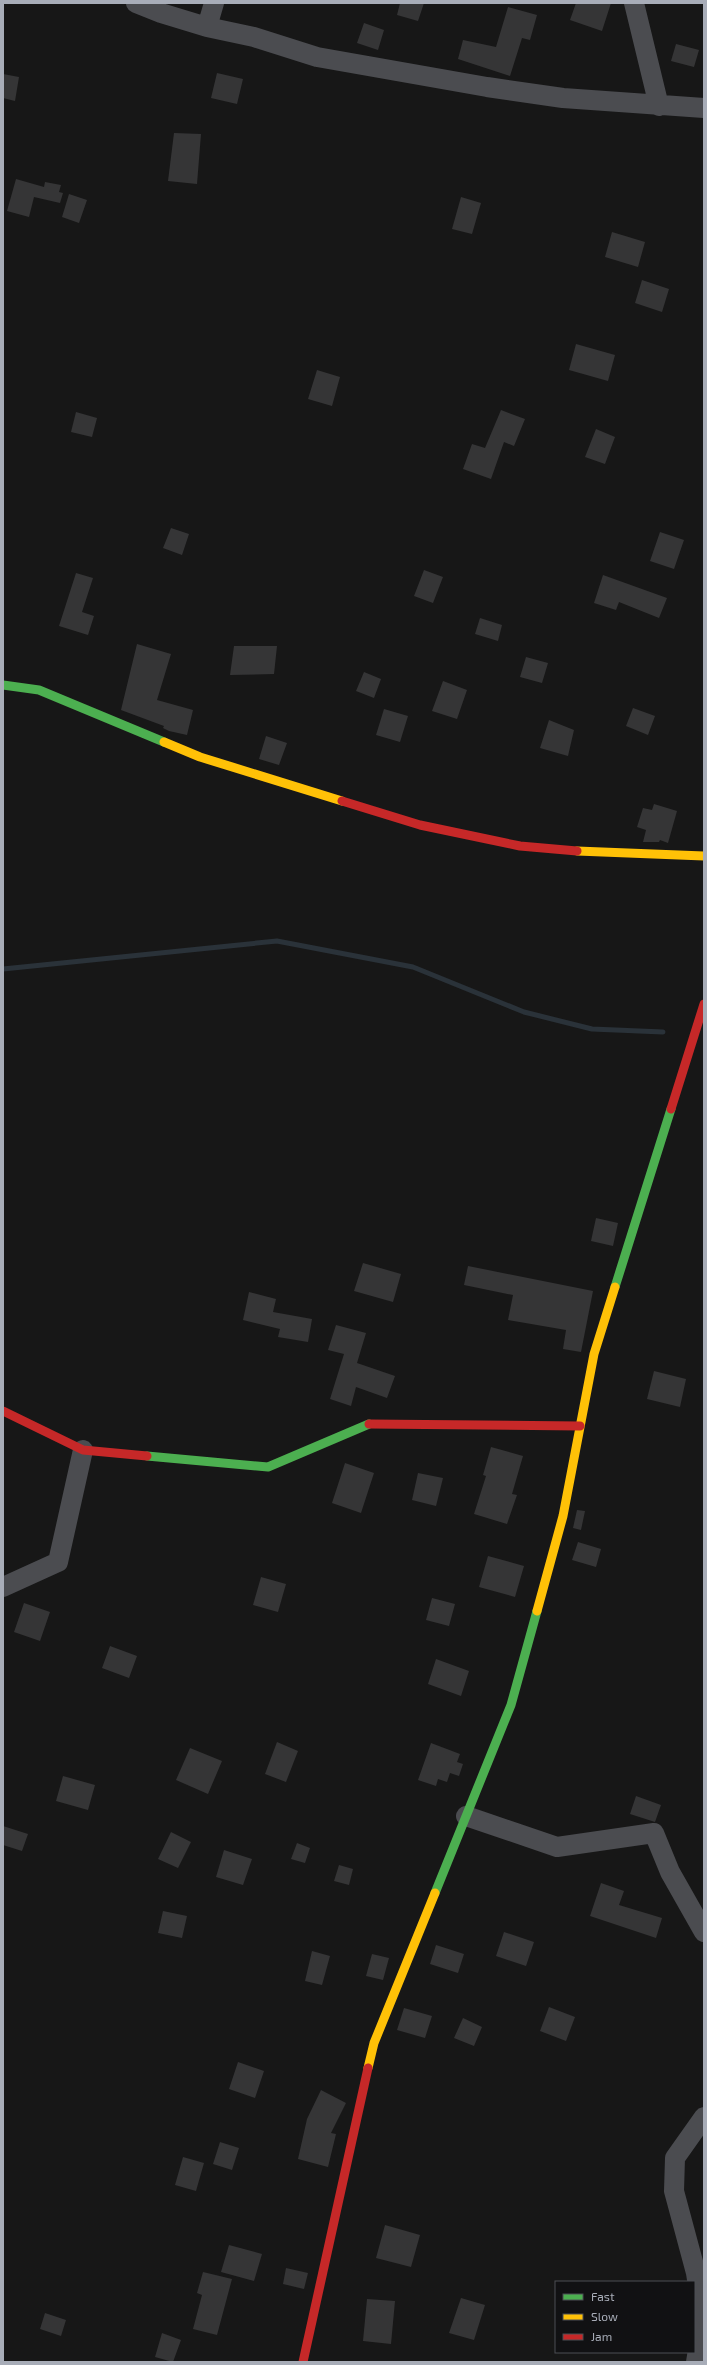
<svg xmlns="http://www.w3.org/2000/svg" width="707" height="2365" viewBox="0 0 707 2365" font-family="'Exo 2',sans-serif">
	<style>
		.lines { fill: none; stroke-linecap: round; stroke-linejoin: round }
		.stream { stroke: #2a3239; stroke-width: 5 }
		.building { fill: #353536 }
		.street { stroke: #4b4c50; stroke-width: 20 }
		.fast { stroke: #4caf50; stroke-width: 9 }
		.slow { stroke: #ffc107; stroke-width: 9 }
		.jam { stroke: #c62828; stroke-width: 9 }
	</style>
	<rect width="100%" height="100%" fill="#171717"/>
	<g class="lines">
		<!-- stream -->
		<path class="stream" d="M3 969 277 941 413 967 524 1012 592 1029 663 1032"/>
	</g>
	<!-- building -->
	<path class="building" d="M400 3H424L418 21 397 15Z
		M576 3H611L602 31 570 20Z
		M508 7 537 15 530 40 522 38 510 76 458 59 463 40 496 47Z
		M364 23 384 30 378 50 357 43Z
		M676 44 699 50 694 67 671 61Z
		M217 73 243 79 237 104 211 98Z
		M3 74 19 77 15 101 3 98Z
		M174 133 201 134 197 184 168 181Z
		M16 179 44 187 45 182 61 185 59 192 63 193 60 203 34 197 29 217 7 211Z
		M69 194 87 200 79 223 62 217Z
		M461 197 481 203 472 234 452 229Z
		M612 232 645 242 638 267 605 257Z
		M642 280 669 289 662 312 635 303Z
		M576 344 615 355 608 381 569 370Z
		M317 370 340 377 332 406 308 399Z
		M501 410 525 419 514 446 504 442 491 479 463 469 472 444 485 448Z
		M76 412 97 418 92 437 71 432Z
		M596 429 615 437 605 464 585 457Z
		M171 528 189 534 182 555 163 548Z
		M660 532 684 540 674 569 650 561Z
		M424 570 443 577 433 603 414 596Z
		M76 573 93 578 82 612 94 616 88 635 59 626Z
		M603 575 667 598 659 618 619 602 616 610 594 603Z
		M480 618 502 625 498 641 475 634Z
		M137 644 171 654 157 700 193 710 187 735 169 731 163 728 164 726 121 710Z
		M234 646H277L274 674 230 675Z
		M526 657 548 663 542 683 520 677Z
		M364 672 381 679 374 698 356 691Z
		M443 681 467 690 457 719 432 711Z
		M633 708 655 716 648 735 626 726Z
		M384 709 408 716 400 742 376 735Z
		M549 720 574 730 568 756 540 748Z
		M266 736 287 743 279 765 259 759Z
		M654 804 677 811 668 843 660 840 659 842H643L646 830 637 827 643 808 652 810Z
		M596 1218 618 1223 613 1246 591 1241Z
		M363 1263 401 1274 393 1302 354 1291Z
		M468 1266 593 1291 581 1352 563 1349 566 1330 508 1320 513 1295 464 1285Z
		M249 1292 276 1299 273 1312 312 1319 308 1342 278 1337 280 1329 243 1320Z
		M336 1325 366 1333 357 1363 395 1376 387 1398 356 1387 351 1406 330 1399 344 1354 328 1350Z
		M654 1371 686 1379 680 1407 647 1399Z
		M491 1447 523 1456 512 1494 517 1495 507 1524 474 1514 486 1476 483 1475Z
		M345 1463 374 1473 361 1513 332 1503Z
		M418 1473 443 1478 436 1506 412 1500Z
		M577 1510 585 1511 581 1530 573 1528Z
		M578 1542 601 1549 596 1567 572 1560Z
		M488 1556 524 1566 515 1597 479 1587Z
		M261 1577 286 1584 278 1612 253 1605Z
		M432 1598 455 1604 449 1626 426 1620Z
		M24 1603 50 1612 40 1641 14 1632Z
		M110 1646 137 1656 129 1678 102 1668Z
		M436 1659 469 1671 461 1696 428 1684Z
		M277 1742 298 1751 286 1782 265 1774Z
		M431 1743 460 1754 457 1762 463 1764 459 1776 450 1773 447 1782 438 1779 436 1786 418 1780Z
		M190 1748 222 1761 208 1794 176 1780Z
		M63 1776 95 1785 88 1810 56 1801Z
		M636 1796 661 1805 655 1822 630 1814Z
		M3 1826 28 1834 22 1851 3 1845Z
		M171 1832 191 1842 178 1868 158 1859Z
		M297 1843 310 1848 305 1863 291 1859Z
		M224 1850 252 1859 243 1885 216 1877Z
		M339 1865 353 1869 349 1885 334 1881Z
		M601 1883 624 1891 619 1905 662 1918 656 1938 590 1916Z
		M163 1911 187 1916 182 1938 158 1933Z
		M504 1932 534 1942 526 1966 496 1956Z
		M436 1945 464 1954 458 1973 430 1964Z
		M312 1951 330 1956 322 1985 305 1981Z
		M372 1954 389 1958 383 1980 366 1976Z
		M549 2007 575 2017 566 2041 540 2031Z
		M404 2008 432 2016 425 2038 397 2030Z
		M463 2018 482 2027 474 2046 454 2038Z
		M238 2062 264 2071 255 2098 229 2089Z
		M321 2090 346 2103 331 2133 336 2134 328 2167 298 2159 307 2119Z
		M220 2142 239 2148 232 2170 213 2164Z
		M183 2157 204 2163 196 2191 175 2185Z
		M385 2225 420 2235 411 2267 376 2258Z
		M229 2245 262 2254 254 2281 221 2272Z
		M286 2268 308 2273 304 2289 283 2284Z
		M203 2272 232 2279 217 2335 193 2329 202 2295 197 2293Z
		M461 2298 485 2305 474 2340 449 2333Z
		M367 2299 395 2301 391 2344 363 2341Z
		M45 2313 66 2320 61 2336 40 2329Z
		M162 2333 181 2340 173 2362 155 2357Z"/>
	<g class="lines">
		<!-- street -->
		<path class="street" d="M136 3 161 13 207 27 254 37 317 57 487 87 563 98 704 108
			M634 3 659 106
			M207 27 214 3
			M3 1587 58 1562 83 1450
			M466 1816 557 1847 654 1833 670 1872 704 1932
			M696 2362 703 2319 696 2273 674 2191 675 2158 704 2117"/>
		<!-- fast -->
		<path class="fast" d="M3 685 39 690 164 742
			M615 1287 671 1109
			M147 1456 268 1467 369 1424
			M435 1893 511 1705 537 1611"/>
		<!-- slow -->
		<path class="slow" d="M164 742 200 757 342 801
			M577 851 704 856
			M537 1611 563 1516 594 1354 615 1287
			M368 2068 374 2043 435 1893"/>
		<!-- jam -->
		<path class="jam" d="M342 801 420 825 520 846 577 851
			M671 1109 704 1004
			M3 1411 83 1450 147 1456
			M369 1424 580 1426
			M303 2362 368 2068"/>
	</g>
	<!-- border -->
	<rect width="707" height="2365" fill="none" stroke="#a8adb8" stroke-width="8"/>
	<!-- legend -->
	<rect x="555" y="2281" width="140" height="72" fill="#111113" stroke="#4d4f55"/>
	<rect x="563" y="2294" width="20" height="6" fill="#4caf50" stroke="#4d4f55"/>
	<text x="591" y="2301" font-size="12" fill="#a8adb8">Fast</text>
	<rect x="563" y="2314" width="20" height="6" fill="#ffc107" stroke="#4d4f55"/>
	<text x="591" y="2321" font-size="12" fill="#a8adb8">Slow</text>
	<rect x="563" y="2334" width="20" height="6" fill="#c62828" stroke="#4d4f55"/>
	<text x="591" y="2341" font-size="12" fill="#a8adb8">Jam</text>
</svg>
